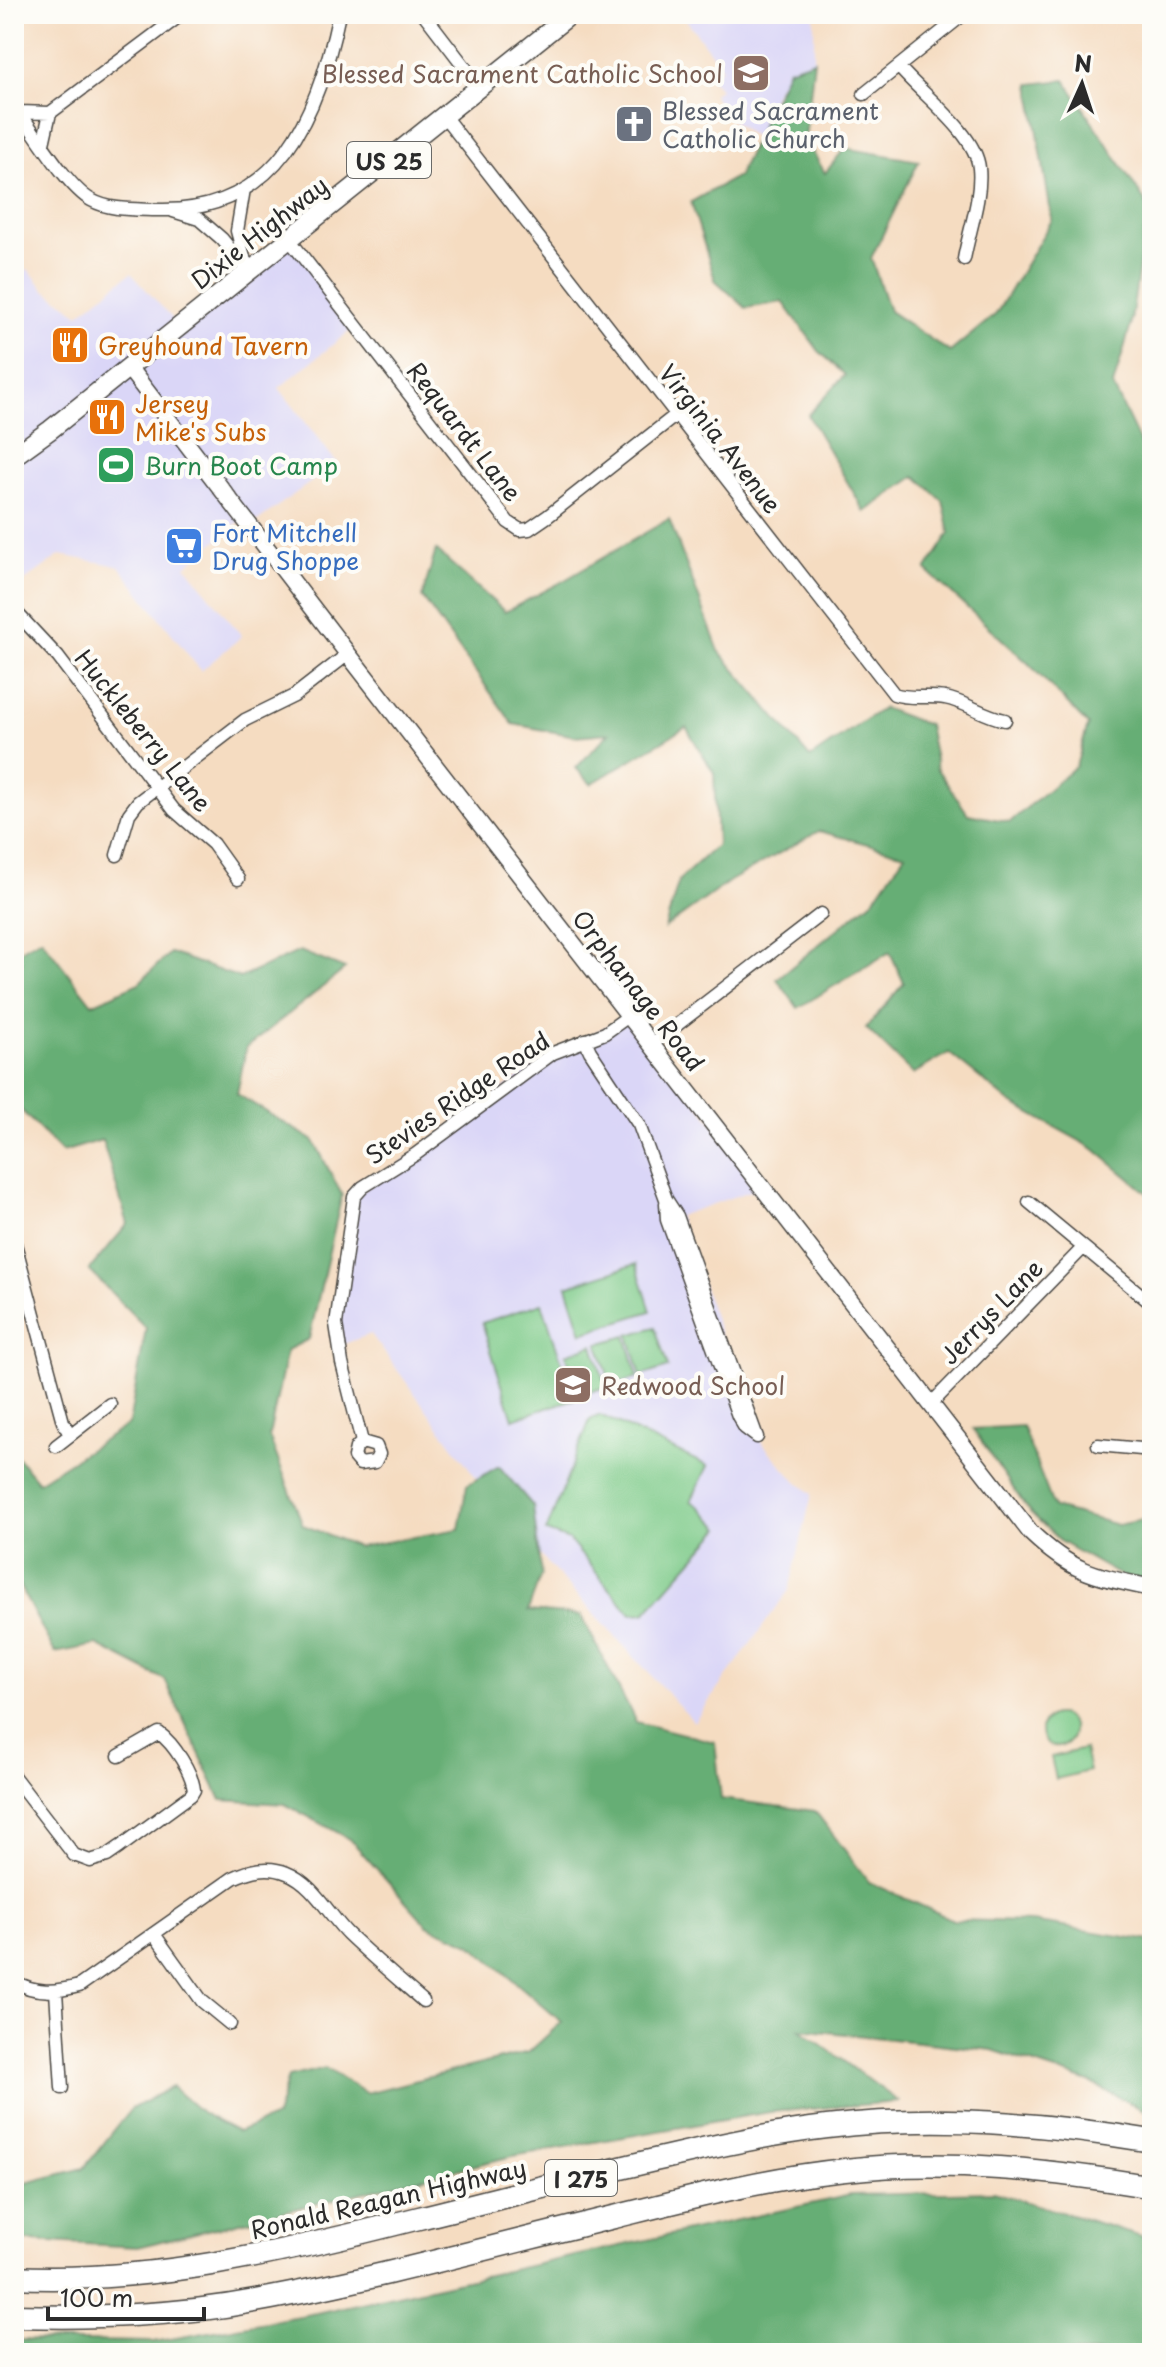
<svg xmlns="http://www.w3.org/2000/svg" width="1166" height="2367" viewBox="0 0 1166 2367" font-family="'Playpen Sans',sans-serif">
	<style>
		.built { fill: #dad6f7 }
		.green { fill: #7dca89; stroke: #547a5a; stroke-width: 2 }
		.forest { fill: #66ae75; stroke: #486c50; stroke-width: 2 }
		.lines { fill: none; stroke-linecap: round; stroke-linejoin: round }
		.minor-casing { stroke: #494642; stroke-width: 15 }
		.secondary-casing { stroke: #494642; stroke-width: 19 }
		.primary-casing { stroke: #494642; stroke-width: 21 }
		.motorway-casing { stroke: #494642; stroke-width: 25 }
		.minor { stroke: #fff; stroke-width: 12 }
		.secondary { stroke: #fff; stroke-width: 16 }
		.primary { stroke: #fff; stroke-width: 18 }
		.motorway { stroke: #fff; stroke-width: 22 }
		.labels { text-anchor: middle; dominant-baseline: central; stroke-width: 8; stroke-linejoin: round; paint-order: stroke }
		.shield { fill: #fdfcf7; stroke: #6a6a68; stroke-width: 2 }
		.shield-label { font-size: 22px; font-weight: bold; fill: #2b2b2b }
		.education-label { font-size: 24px; fill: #785e54; stroke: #fdfcf7; text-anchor: end }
		.worship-label { font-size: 24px; fill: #5b616d; stroke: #fdfcf7; text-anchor: start }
		.street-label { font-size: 24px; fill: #2b2b2b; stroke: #fdfcf7 }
		.food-label { font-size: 24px; fill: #c56008; stroke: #fdfcf7; text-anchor: start }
		.leisure-label { font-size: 24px; fill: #27864d; stroke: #fdfcf7; text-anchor: start }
		.shop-label { font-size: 24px; fill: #366cbe; stroke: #fdfcf7; text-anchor: start }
	</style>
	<rect width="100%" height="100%" fill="#fdfcf7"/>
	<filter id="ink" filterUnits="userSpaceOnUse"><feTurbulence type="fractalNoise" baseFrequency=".0125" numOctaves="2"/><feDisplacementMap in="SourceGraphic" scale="16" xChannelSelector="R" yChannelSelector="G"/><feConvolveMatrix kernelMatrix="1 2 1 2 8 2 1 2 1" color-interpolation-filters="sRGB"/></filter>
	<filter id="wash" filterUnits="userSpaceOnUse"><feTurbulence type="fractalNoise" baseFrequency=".006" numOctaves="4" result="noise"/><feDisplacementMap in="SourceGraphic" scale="32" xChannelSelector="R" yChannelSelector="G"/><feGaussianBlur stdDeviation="1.8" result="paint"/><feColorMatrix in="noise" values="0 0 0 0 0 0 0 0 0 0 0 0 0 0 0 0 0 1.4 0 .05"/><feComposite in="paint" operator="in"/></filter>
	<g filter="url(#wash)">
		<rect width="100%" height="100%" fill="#f5dcc1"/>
		<!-- built -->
		<path class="built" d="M682 14H814V60L788 69 766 109 756 138 727 117 713 94 720 89 710 77 722 68Z
			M289 239 356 326 279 388 337 463 249 527 242 519 186 566 242 636 201 671 119 566 60 555 14 589V278L28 269 44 289 79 314 131 273 179 326Z
			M630 1015 762 1187 678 1216 757 1437 790 1475 812 1494 789 1590 694 1722 505 1517 371 1334 338 1346 354 1197 553 1053Z"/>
		<!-- green -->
		<path class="green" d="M636 1264 651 1311 582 1333 567 1286Z
			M542 1303 574 1399 513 1419 482 1323Z
			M655 1327 668 1367 641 1376 629 1335Z
			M626 1336 638 1377 611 1385 598 1344Z
			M593 1345 606 1387 579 1395 566 1354Z
			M600 1415 708 1466 691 1501 700 1507 721 1528 645 1613 631 1614 569 1540 546 1532 590 1420Z
			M1041 1731a16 16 0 1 1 32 0a16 16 0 1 1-32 0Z
			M1084 1749 1089 1771 1056 1779 1051 1757Z"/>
		<!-- forest -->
		<path class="forest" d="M814 60 805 139 825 173 845 148 919 161 871 258 889 311 950 352 996 314 1052 220 1030 84 1065 80 1148 206 1130 328 1113 386 1152 468V1197L1093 1148 1011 1103 949 1053 913 1074 866 1028 904 983 890 952 798 1008 777 979 874 899 905 854 819 831 730 881 665 928 679 880 717 845 714 773 686 727 591 784 576 768 609 733 575 736 513 724 422 597 436 550 505 612 558 584 669 519 719 651 810 758 883 708 928 725 937 769 968 814 1010 822 1076 766 1088 725 1029 664 926 570 950 533 943 501 916 476 865 512 808 415 845 375 819 351 783 302 746 308 715 280 691 202 738 176 788 69Z
			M41 938 92 1004 139 983 170 953 240 978 300 951 345 969 246 1048 237 1094 314 1141 342 1195 309 1339 287 1350 269 1436 303 1525 358 1547 459 1529 467 1485 499 1466 533 1506 541 1575 528 1611 581 1615 636 1722 715 1742 721 1799 815 1811 869 1882 953 1920 1032 1922 1152 1941V2114L1089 2082 992 2050 800 2029 899 2102 770 2112 513 2156 137 2247 14 2240V2186L84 2168 131 2109 172 2087 202 2113 238 2132 276 2117 288 2077 325 2068 366 2093 529 2052 562 2022 471 1944 427 1925 350 1839 285 1804 221 1800 165 1680 97 1645 55 1653 14 1576V1453L38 1482 129 1424 146 1328 89 1270 128 1224 102 1140 62 1152 14 1103V954Z
			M1022 1426 1054 1508 1118 1525 1152 1518V1602L1135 1584 1061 1542 1028 1510 973 1429Z
			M993 2192 1152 2239V2353H14V2340L154 2342 316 2313 851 2195Z"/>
	</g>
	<g filter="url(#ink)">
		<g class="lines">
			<defs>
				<path id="minor" d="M424 14 480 87
					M899 67C920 93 976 133 979 168 982 197 969 231 964 259
					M864 94 964 14
					M14 105C33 129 66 186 91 200 111 211 136 209 158 210 279 213 318 114 339 14
					M20 112 50 113 182 14
					M444 116 894 694C911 700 927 695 945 698 966 702 984 716 1005 720
					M43 144 50 113
					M244 189 237 231 246 264
					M173 211 199 219 222 239 248 271
					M289 239 508 522 520 530 529 529 548 516 676 415
					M14 610 58 657 174 810 213 844 238 879
					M117 855 129 814 138 802 245 720 294 696 348 654
					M585 1040 590 1051 639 1125 666 1199 677 1216 757 1437
					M652 1044 821 914
					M1029 1202 1152 1304
					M666 1203 667 1220 738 1416 745 1428 757 1437
					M14 1240 63 1422 69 1433
					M930 1405 1083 1248
					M362 1442 376 1446 379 1454 375 1462 360 1464 354 1457 356 1448 362 1442 342 1363 336 1324 354 1197 363 1187 416 1154 553 1053 605 1033 630 1015
					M1098 1445 1152 1450
					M56 1446 110 1404
					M14 1777 74 1855 90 1861 107 1856 120 1847 191 1795 194 1790C192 1772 174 1744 159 1733L119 1756
					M154 1934 202 2001 230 2024
					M14 1981C35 1994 56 1992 79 1986L233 1878C250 1870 268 1865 287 1873 313 1883 329 1915 348 1934 372 1957 398 1979 423 2001
					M56 1991 62 2088"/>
				<path id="secondary" d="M128 367 348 654 1031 1533C1074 1574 1096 1576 1152 1588"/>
				<path id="primary" d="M14 456 50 430 571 14"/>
				<path id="motorway" d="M14 2277C152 2284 286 2252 419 2218 504 2197 588 2175 672 2156 723 2144 775 2133 827 2127 936 2114 1044 2123 1152 2141
					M14 2316C95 2318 175 2316 255 2301 376 2279 495 2246 614 2217 690 2198 767 2178 845 2170 947 2159 1051 2170 1152 2187"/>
			</defs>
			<!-- minor casing -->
			<use href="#minor" class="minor-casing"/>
			<!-- secondary casing -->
			<use href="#secondary" class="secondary-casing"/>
			<!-- primary casing -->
			<use href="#primary" class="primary-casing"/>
			<!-- motorway casing -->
			<use href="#motorway" class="motorway-casing"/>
			<!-- minor -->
			<use href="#minor" class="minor"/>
			<!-- secondary -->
			<use href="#secondary" class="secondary"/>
			<!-- primary -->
			<use href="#primary" class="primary"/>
			<!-- motorway -->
			<use href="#motorway" class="motorway"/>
		</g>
	</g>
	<!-- icons -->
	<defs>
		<symbol id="school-square" viewBox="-11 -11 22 22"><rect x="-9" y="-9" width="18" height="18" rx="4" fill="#8d6e63" stroke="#fdfcf7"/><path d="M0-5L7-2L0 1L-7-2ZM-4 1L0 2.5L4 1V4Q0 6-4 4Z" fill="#fff"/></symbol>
		<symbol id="church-square" viewBox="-11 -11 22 22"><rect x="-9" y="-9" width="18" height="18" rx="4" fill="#6b7280" stroke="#fdfcf7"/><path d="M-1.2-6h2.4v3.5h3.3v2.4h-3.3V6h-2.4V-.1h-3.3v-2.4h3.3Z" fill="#fff"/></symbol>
		<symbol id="restaurant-square" viewBox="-11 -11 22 22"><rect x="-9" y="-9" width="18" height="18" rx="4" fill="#e8710a" stroke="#fdfcf7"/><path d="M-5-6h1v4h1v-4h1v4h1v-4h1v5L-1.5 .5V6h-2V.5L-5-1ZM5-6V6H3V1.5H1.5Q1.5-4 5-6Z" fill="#fff"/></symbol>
		<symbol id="stadium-square" viewBox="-11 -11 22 22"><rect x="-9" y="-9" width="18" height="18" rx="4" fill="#2e9e5b" stroke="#fdfcf7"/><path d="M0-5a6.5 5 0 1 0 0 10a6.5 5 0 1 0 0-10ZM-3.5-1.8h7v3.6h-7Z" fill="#fff"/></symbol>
		<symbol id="supermarket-square" viewBox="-11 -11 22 22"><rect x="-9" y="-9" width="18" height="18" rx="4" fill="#3f7fe0" stroke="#fdfcf7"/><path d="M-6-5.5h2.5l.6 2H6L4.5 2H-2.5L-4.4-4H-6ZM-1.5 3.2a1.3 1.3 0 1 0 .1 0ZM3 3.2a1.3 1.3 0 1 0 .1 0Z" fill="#fff"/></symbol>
	</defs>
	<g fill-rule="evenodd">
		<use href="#school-square" x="729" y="51" width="44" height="44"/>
		<use href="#church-square" x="612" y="102" width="44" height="44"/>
		<use href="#restaurant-square" x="48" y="323" width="44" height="44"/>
		<use href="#restaurant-square" x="85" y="395" width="44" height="44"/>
		<use href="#stadium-square" x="94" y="443" width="44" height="44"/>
		<use href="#supermarket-square" x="162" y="524" width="44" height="44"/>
		<use href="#school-square" x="551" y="1363" width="44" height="44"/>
	</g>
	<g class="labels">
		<!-- shield labels -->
		<g class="shield">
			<rect x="347" y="142" width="84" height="36" rx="6"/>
			<rect x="545" y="2160" width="72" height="36" rx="6"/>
		</g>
		<g class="shield-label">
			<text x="389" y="160">US 25</text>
			<text x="581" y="2178">I 275</text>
		</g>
		<!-- education labels -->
		<g class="education-label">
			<text x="723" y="73">Blessed Sacrament Catholic School</text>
			<text x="601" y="1385" text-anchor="start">Redwood School</text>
		</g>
		<!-- worship labels -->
		<g class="worship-label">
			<text x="662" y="110">Blessed Sacrament<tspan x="662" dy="28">Catholic Church</tspan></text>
		</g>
		<!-- street labels -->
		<g class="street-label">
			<text transform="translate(259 232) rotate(-38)">Dixie Highway</text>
			<text transform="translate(465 431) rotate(52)">Requardt Lane</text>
			<text transform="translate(721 438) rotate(52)">Virginia Avenue</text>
			<text transform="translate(144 730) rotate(51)">Huckleberry Lane</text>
			<text transform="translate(639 990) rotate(52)">Orphanage Road</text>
			<text transform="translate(457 1097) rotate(-34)">Stevies Ridge Road</text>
			<text transform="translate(991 1311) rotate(-46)">Jerrys Lane</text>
			<text transform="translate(388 2198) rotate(-13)">Ronald Reagan Highway</text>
		</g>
		<!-- food labels -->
		<g class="food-label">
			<text x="98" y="345">Greyhound Tavern</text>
			<text x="135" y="403">Jersey<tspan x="135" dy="28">Mike's Subs</tspan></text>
		</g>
		<!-- leisure labels -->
		<g class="leisure-label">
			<text x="144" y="465">Burn Boot Camp</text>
		</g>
		<!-- shop labels -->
		<g class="shop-label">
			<text x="212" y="532">Fort Mitchell<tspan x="212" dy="28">Drug Shoppe</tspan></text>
		</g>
	</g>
	<!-- margin -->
	<rect width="1166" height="2367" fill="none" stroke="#fdfcf7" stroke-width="48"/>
	<!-- north arrow -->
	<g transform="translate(1082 84) rotate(3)" stroke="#fdfcf7" stroke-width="6" paint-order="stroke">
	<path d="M0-6L14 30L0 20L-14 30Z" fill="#2b2b2b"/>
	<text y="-12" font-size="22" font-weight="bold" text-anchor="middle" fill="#2b2b2b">N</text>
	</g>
	<!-- scale -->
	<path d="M48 2307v12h156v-12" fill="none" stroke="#2b2b2b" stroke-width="4"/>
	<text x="60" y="2307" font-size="24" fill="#2b2b2b" stroke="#fdfcf7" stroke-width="6" paint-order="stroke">100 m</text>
</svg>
